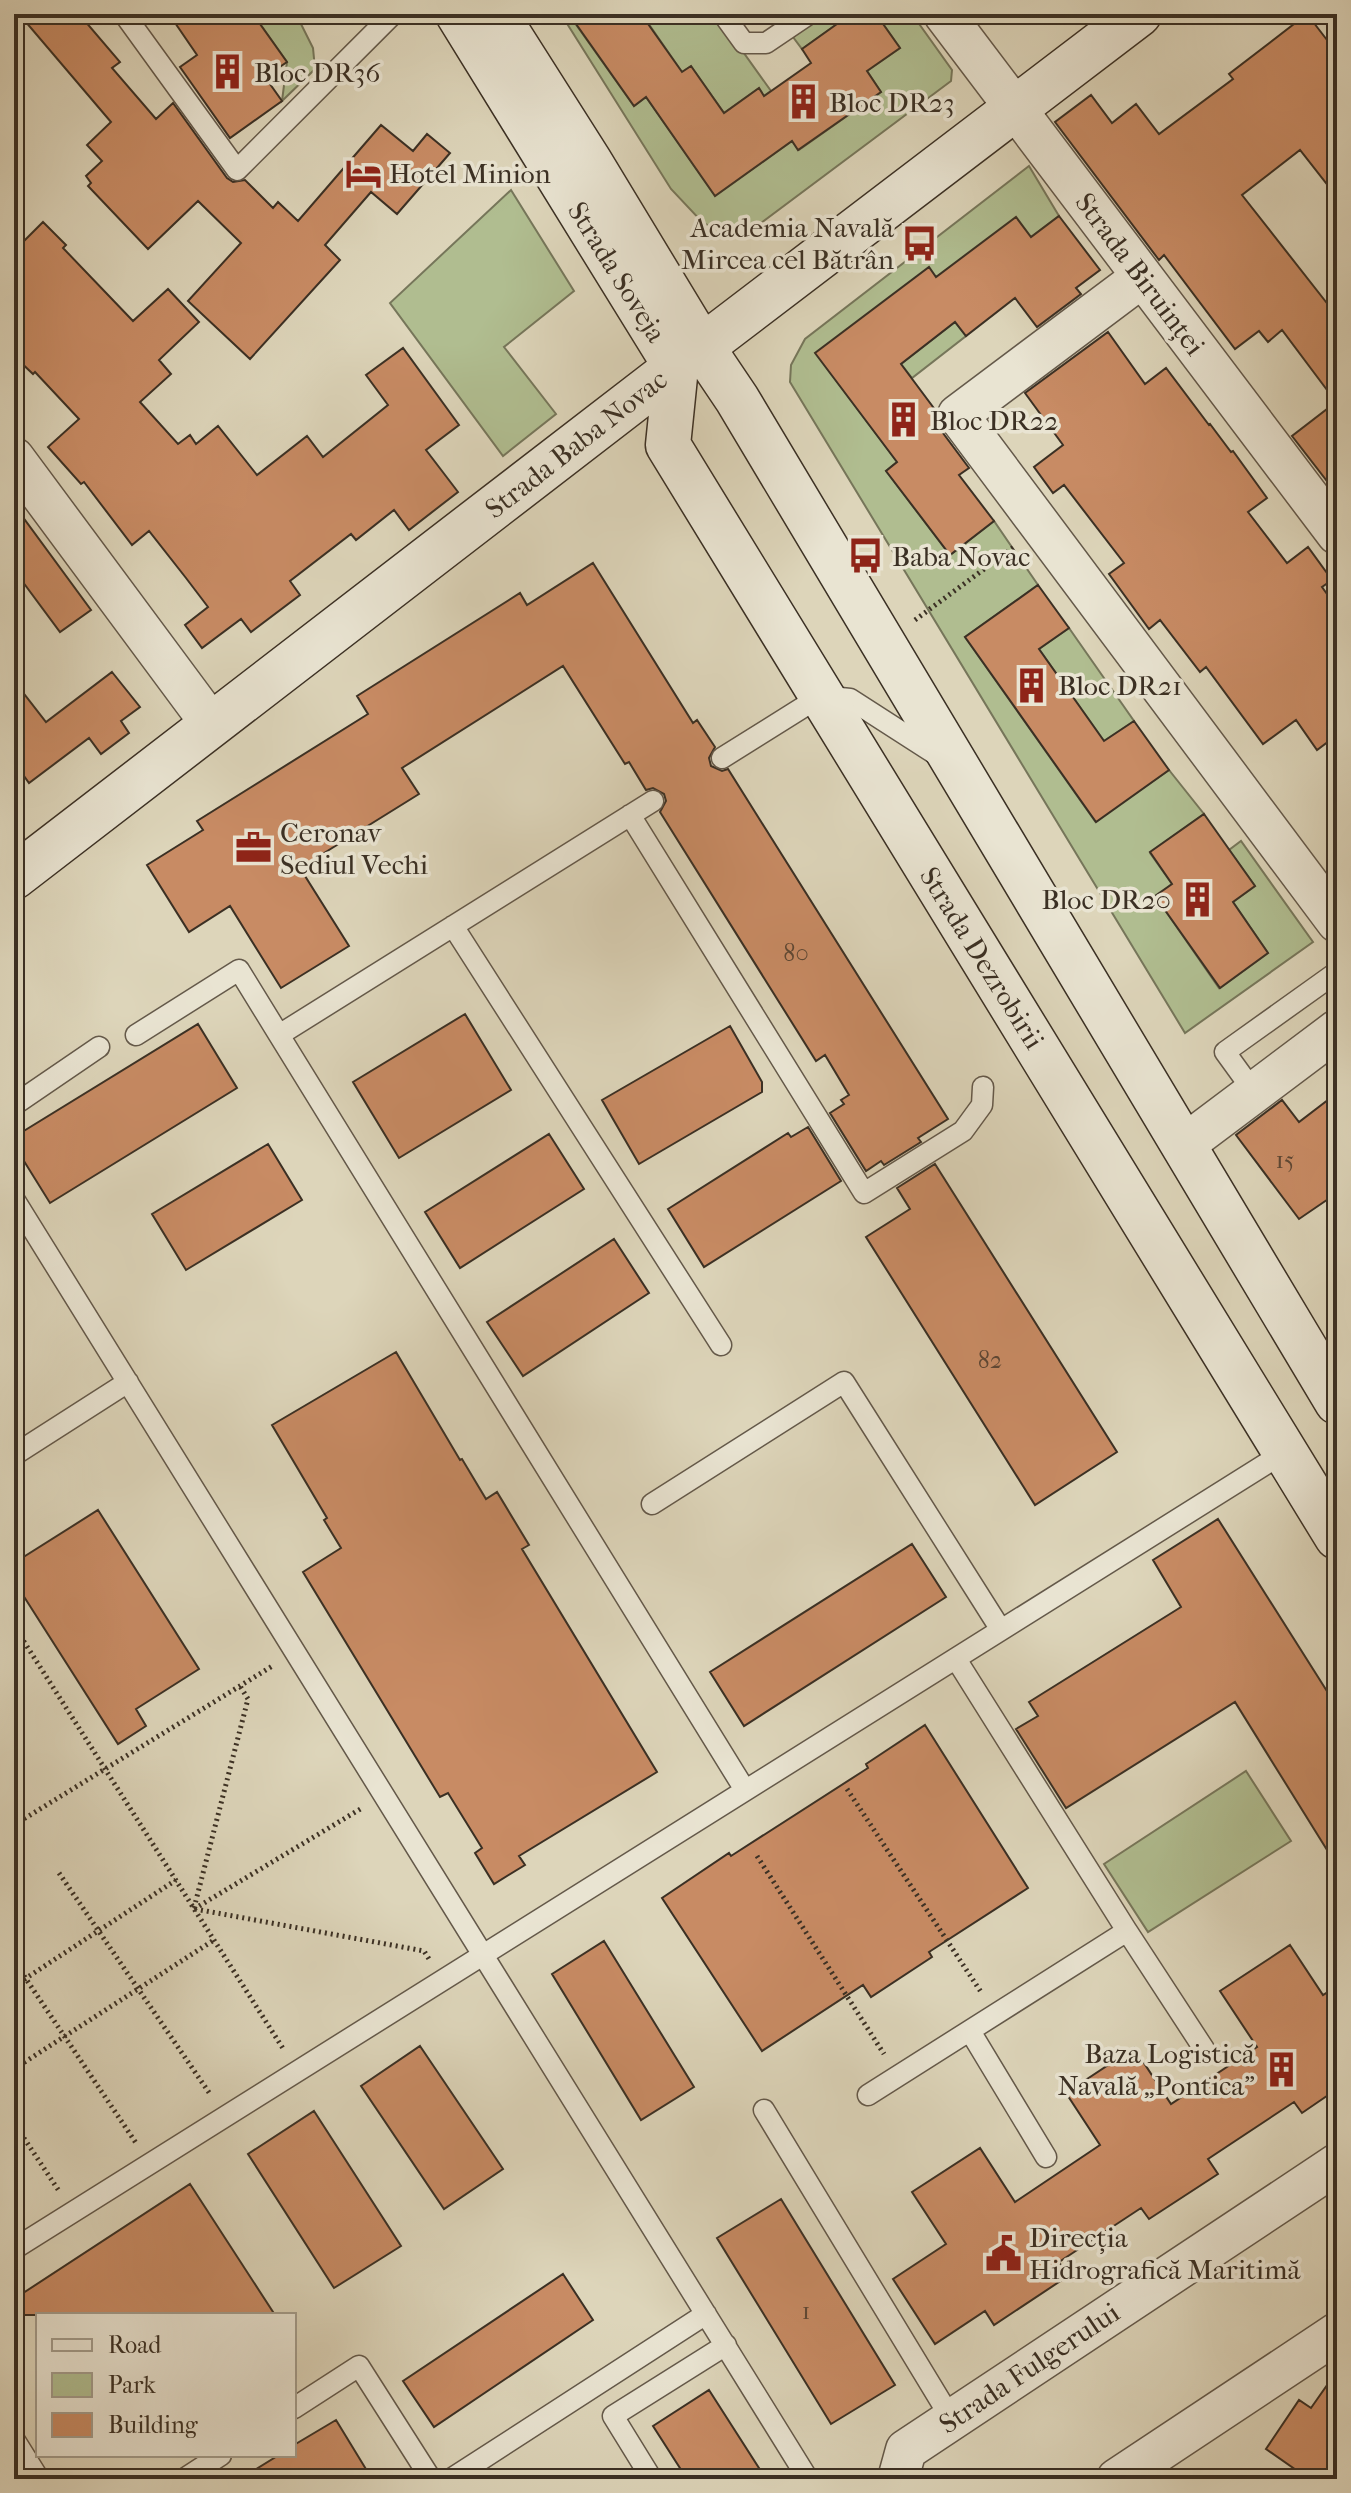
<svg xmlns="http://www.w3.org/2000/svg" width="1351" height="2493" viewBox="0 0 1351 2493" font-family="'IM FELL French Canon',serif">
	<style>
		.green { fill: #b0bd90; stroke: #76765a; stroke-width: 2 }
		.building { fill: #c88b64; stroke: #3b3024; stroke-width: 2 }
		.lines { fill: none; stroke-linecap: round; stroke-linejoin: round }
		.service-casing { stroke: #64594a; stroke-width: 23 }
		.minor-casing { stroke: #64594a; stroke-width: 43 }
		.secondary-casing { stroke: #3b3024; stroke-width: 47 }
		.path { stroke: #3b3024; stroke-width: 5; stroke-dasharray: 2 4; stroke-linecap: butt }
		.service { stroke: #e9e4d2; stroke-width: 20 }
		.minor { stroke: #e9e4d2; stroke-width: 40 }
		.secondary { stroke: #e9e4d2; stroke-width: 44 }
		.labels { text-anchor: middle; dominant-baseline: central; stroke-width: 7; stroke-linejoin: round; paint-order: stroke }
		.number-label { font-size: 24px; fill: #5e4734 }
		.poi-label { font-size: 28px; fill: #3b3024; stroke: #e9e4d2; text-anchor: start }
		.street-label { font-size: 28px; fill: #3b3024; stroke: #e9e4d2 }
	</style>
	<rect width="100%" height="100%" fill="#ddd5ba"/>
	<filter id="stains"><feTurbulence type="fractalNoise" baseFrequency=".0025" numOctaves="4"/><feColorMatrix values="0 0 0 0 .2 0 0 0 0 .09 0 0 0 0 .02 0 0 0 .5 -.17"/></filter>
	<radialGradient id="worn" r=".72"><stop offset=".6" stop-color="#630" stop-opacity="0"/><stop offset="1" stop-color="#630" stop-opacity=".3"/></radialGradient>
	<!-- green -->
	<path class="green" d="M253 14H296L313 48 315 69 282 101 287 62Z
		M561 14H578L572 19 634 106 646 97 715 195 792 141 799 150 881 92 867 71 900 48 876 14H912L952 70 951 81 757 226 727 234 703 223 671 189Z
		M654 14H716L771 91 764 96 758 89 724 113 691 66 682 72 646 20Z
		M824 14H851L802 49 793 37Z
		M1029 166 1059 216 1031 237 936 277 816 353 897 462 886 471 950 555 994 521 1038 585 965 637 1095 821 1169 770 1204 814 1150 853 1172 884 1156 897 1219 988 1268 953 1233 902 1255 886 1229 850 1241 841 1313 942 1185 1033 790 382 791 365 805 339Z
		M511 190 574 291 504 347 556 414 503 456 390 303Z
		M955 322 966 336 912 378 901 364Z
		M1069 628 1134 721 1104 741 1039 649Z
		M1246 1771 1291 1841 1148 1932 1104 1864Z"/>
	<!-- building -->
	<path class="building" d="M19 14H79L120 62 112 68 156 119 173 103 227 178 233 182 245 180 273 208 278 202 298 221 381 125 413 151 427 134 450 153 397 214 371 192 325 245 340 260 250 359 188 301 241 243 198 201 148 249 88 186 91 183 86 176 102 161 87 145 111 122Z
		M169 14H253L287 62 265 77 282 101 230 138 180 67 197 55Z
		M569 14H641L682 72 691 66 724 113 759 88 764 96 811 63 802 49 851 14H876L900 48 867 71 881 92 798 150 792 141 715 196 646 97 634 106Z
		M1307 14 1337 53V197L1300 150 1242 195 1337 316V494L1292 436 1336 402 1282 330 1268 342 1259 331 1235 349 1164 255 1159 260 1055 122 1091 95 1112 123 1136 104 1159 134 1233 79 1229 74Z
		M1059 216 1100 270 1076 288 1081 294 1037 327 1015 298 966 336 955 322 901 364 936 411 935 418 940 429 969 468 959 475 994 521 950 555 886 471 897 462 815 353 929 267 936 277 1016 217 1031 237Z
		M43 222 66 245 63 248 133 321 168 289 199 322 159 360 171 374 140 402 178 444 190 435 196 444 218 426 257 475 307 436 323 457 388 405 366 375 403 348 459 425 426 450 458 492 409 530 394 510 356 540 351 534 290 581 300 595 251 632 241 619 202 648 185 625 208 607 186 578 149 531 132 545 84 482 81 484 48 447 79 419 35 372 33 374 14 356V251Z
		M1108 332 1145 384 1166 368 1209 425 1210 424 1231 452 1233 451 1267 498 1248 512 1287 563 1308 547 1332 580 1322 587 1337 608V735L1317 750 1296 720 1263 744 1206 667 1200 672 1160 620 1149 629 1109 574 1124 563 1064 485 1053 493 1034 467 1063 445 1025 393Z
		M14 505 91 610 60 632 14 570Z
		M593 563 693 723 697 720 715 747 709 758 711 766 722 771 728 769 948 1119 918 1138 921 1142 884 1165 881 1161 866 1171 830 1113 844 1104 841 1100 849 1095 825 1055 816 1061 660 812 666 801 664 794 653 788 646 790 629 762 625 764 563 666 402 768 419 794 300 868 349 946 281 988 230 906 189 932 147 865 203 830 197 821 368 714 357 696 520 593 527 605Z
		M1038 585 1069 628 1039 649 1104 741 1134 721 1169 770 1096 822 965 637Z
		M112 672 140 707 121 721 129 733 101 754 89 738 29 783 14 762V681L46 722Z
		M1204 814 1255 886 1233 902 1268 953 1220 988 1155 896 1172 884 1150 852Z
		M465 1014 511 1090 399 1158 353 1082Z
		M198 1024 237 1088 50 1203 14 1145V1137Z
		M730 1026 762 1082V1092L639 1164 602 1100Z
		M1337 1093V1193L1299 1219 1236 1135 1282 1100 1299 1122Z
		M808 1127 841 1181 704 1267 668 1209 788 1133 791 1137Z
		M549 1134 584 1189 460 1268 425 1212Z
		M268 1144 302 1200 186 1270 152 1214Z
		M935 1164 1117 1452 1035 1505 866 1237 910 1209 897 1188Z
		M614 1239 649 1293 523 1376 487 1322Z
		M396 1352 460 1460 462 1459 486 1499 497 1492 529 1545 522 1549 657 1772 519 1856 525 1865 494 1884 475 1853 482 1848 448 1793 440 1797 303 1572 341 1548 324 1520 327 1518 272 1425Z
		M98 1510 199 1669 136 1709 146 1726 118 1744 14 1581V1563Z
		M1218 1519 1337 1707V1866L1235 1702 1066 1808 1016 1729 1038 1716 1029 1702 1181 1607 1153 1560Z
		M912 1544 946 1597 744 1726 710 1672Z
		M925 1725 1028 1888 929 1952 932 1957 871 1997 863 1985 762 2051 662 1898 729 1853 731 1856 868 1768 866 1764Z
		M604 1941 694 2087 641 2120 552 1974Z
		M1290 1945 1323 1995 1337 1986V2089L1302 2113 1294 2102 1208 2159 1218 2174 1149 2219 1141 2208 1059 2262 1068 2276 994 2325 985 2311 935 2344 893 2279 946 2244 912 2192 980 2148 1015 2202 1100 2145 1066 2093 1134 2048 1171 2104 1257 2047 1220 1991Z
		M420 2046 503 2169 444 2209 361 2086Z
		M314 2111 401 2246 334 2288 248 2154Z
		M190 2184 275 2315H14V2299Z
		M781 2199 895 2385 831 2424 717 2238Z
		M563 2274 593 2320 434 2427 403 2381Z
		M1337 2371V2479H1309L1266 2449 1299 2400 1311 2408Z
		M709 2390 766 2479H687L653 2426Z
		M336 2420 372 2479H240L279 2455H294V2445Z"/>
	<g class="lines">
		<defs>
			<path id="service" d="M124 14 237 170 393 14
				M723 14 744 43H766L809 14
				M722 758 821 696 850 699 937 755
				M653 801 279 1035 745 1790
				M630 815 864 1193 963 1131 982 1105 983 1087
				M453 926 721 1345
				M136 1035 239 970 279 1035
				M1254 1092 1225 1052 1337 972
				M14 1105 99 1047
				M14 1199 808 2479
				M14 1455 128 1382
				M652 1504 844 1382 1001 1630
				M1127 1931 1204 2049
				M970 2031 1046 2157
				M868 2095 1127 1931 956 1659
				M764 2110 952 2420
				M14 2249 1285 1452
				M294 2408 359 2366 431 2479
				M14 2439 39 2479
				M184 2479 221 2455
				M451 2479 706 2314
				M646 2479 650 2476 613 2416 726 2345"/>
			<path id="minor" d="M944 14 1337 534
				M1142 277 958 415 1337 922
				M14 458 212 725
				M1184 1145 1337 1030
				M898 2479 906 2450 1337 2164
				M1117 2479 1337 2333"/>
			<path id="secondary" d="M458 14 676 367
				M496 14 590 162 702 347 737 399 1337 1402
				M676 367 668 445 1337 1537
				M14 877 702 347 1139 14"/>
		</defs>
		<!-- service casing -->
		<use href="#service" class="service-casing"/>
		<!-- minor casing -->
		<use href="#minor" class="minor-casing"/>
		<!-- secondary casing -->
		<use href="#secondary" class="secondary-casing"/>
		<!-- path -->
		<path class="path" d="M915 620 1014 547
			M14 1626 284 2050
			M847 1789 981 1992
			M14 1825 274 1665
			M757 1856 884 2054
			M59 1873 210 2094
			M194 1908 248 1699 240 1686
			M194 1909 362 1808
			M195 1909 424 1951 429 1959
			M14 1961 136 2143
			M14 1986 176 1880
			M14 2069 214 1940
			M14 2123 59 2191"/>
		<!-- service -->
		<use href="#service" class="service"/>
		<!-- minor -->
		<use href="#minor" class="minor"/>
		<!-- secondary -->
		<use href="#secondary" class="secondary"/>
	</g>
	<!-- icons -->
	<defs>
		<symbol id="building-bare" viewBox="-9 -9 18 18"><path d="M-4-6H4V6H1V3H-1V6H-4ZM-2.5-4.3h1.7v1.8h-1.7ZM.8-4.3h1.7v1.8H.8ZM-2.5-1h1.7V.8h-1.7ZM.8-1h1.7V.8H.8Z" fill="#8f2418" stroke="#e9e4d2" stroke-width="2.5" paint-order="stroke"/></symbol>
		<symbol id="hotel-bare" viewBox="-9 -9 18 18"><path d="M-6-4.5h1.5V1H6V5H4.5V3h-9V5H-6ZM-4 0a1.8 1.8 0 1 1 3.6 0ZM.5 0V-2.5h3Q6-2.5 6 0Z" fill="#8f2418" stroke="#e9e4d2" stroke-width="2.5" paint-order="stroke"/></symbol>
		<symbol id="bus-bare" viewBox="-9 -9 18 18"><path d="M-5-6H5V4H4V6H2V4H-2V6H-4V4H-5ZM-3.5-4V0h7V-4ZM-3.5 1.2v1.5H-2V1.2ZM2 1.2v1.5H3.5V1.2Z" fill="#8f2418" stroke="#e9e4d2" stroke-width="2.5" paint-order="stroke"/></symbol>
		<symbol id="office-bare" viewBox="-9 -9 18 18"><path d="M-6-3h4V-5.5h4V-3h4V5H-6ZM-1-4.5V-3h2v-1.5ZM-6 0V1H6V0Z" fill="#8f2418" stroke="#e9e4d2" stroke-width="2.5" paint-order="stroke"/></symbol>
		<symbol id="civic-bare" viewBox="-9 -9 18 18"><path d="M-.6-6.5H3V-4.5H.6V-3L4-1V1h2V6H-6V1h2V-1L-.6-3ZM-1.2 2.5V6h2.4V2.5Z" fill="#8f2418" stroke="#e9e4d2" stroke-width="2.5" paint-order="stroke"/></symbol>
	</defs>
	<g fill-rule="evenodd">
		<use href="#building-bare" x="202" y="46" width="51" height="51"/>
		<use href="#building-bare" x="778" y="76" width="51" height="51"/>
		<use href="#hotel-bare" x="338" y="148" width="51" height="51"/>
		<use href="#bus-bare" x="894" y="218" width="51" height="51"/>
		<use href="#building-bare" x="878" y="394" width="51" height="51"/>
		<use href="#bus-bare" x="840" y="530" width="51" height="51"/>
		<use href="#building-bare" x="1006" y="660" width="51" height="51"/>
		<use href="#office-bare" x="228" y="822" width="51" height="51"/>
		<use href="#building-bare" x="1172" y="874" width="51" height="51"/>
		<use href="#building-bare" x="1256" y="2044" width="51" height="51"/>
		<use href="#civic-bare" x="978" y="2228" width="51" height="51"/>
	</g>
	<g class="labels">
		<!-- number labels -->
		<g class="number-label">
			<text x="796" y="953">80</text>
			<text x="1285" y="1160">15</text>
			<text x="990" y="1360">82</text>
			<text x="806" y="2311">1</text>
		</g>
		<!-- poi labels -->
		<g class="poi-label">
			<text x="254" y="72">Bloc DR36</text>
			<text x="829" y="102">Bloc DR23</text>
			<text x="389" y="173">Hotel Minion</text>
			<text x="894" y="227" text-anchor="end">Academia Navală<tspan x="894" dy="32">Mircea cel Bătrân</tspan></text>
			<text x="930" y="420">Bloc DR22</text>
			<text x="892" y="556">Baba Novac</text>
			<text x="1058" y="685">Bloc DR21</text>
			<text x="280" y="832">Ceronav<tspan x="280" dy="32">Sediul Vechi</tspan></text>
			<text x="1171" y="899" text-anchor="end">Bloc DR20</text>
			<text x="1255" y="2053" text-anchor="end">Baza Logistică<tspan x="1255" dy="32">Navală „Pontica”</tspan></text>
			<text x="1029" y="2237">Direcția<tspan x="1029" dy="32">Hidrografică Maritimă</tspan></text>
		</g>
		<!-- street labels -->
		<g class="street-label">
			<text transform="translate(617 272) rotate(58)">Strada Soveja</text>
			<text transform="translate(1140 274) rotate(53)">Strada Biruinței</text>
			<text transform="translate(576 444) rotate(-38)">Strada Baba Novac</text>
			<text transform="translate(982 958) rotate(58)">Strada Dezrobirii</text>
			<text transform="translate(1029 2368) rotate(-34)">Strada Fulgerului</text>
		</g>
	</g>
	<!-- margin -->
	<rect width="1351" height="2493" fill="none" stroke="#ddd5ba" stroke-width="48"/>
	<rect x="16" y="16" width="1319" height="2461" fill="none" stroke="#3b3024" stroke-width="4"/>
	<rect x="24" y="24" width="1303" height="2445" fill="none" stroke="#3b3024" stroke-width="2"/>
	<!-- legend -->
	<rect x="36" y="2313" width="260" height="144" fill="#e9e4d2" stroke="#a39c8c" stroke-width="2"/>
	<rect x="52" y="2339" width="40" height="12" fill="#e9e4d2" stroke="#a39c8c" stroke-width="2"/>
	<text x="108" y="2353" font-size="24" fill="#3b3024">Road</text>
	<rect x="52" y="2373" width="40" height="24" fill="#b0bd90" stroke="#a39c8c" stroke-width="2"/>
	<text x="108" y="2393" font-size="24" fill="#3b3024">Park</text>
	<rect x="52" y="2413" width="40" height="24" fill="#c88b64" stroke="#a39c8c" stroke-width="2"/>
	<text x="108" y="2433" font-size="24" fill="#3b3024">Building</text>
	<rect width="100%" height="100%" filter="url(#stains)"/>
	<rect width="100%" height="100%" fill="url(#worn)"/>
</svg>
